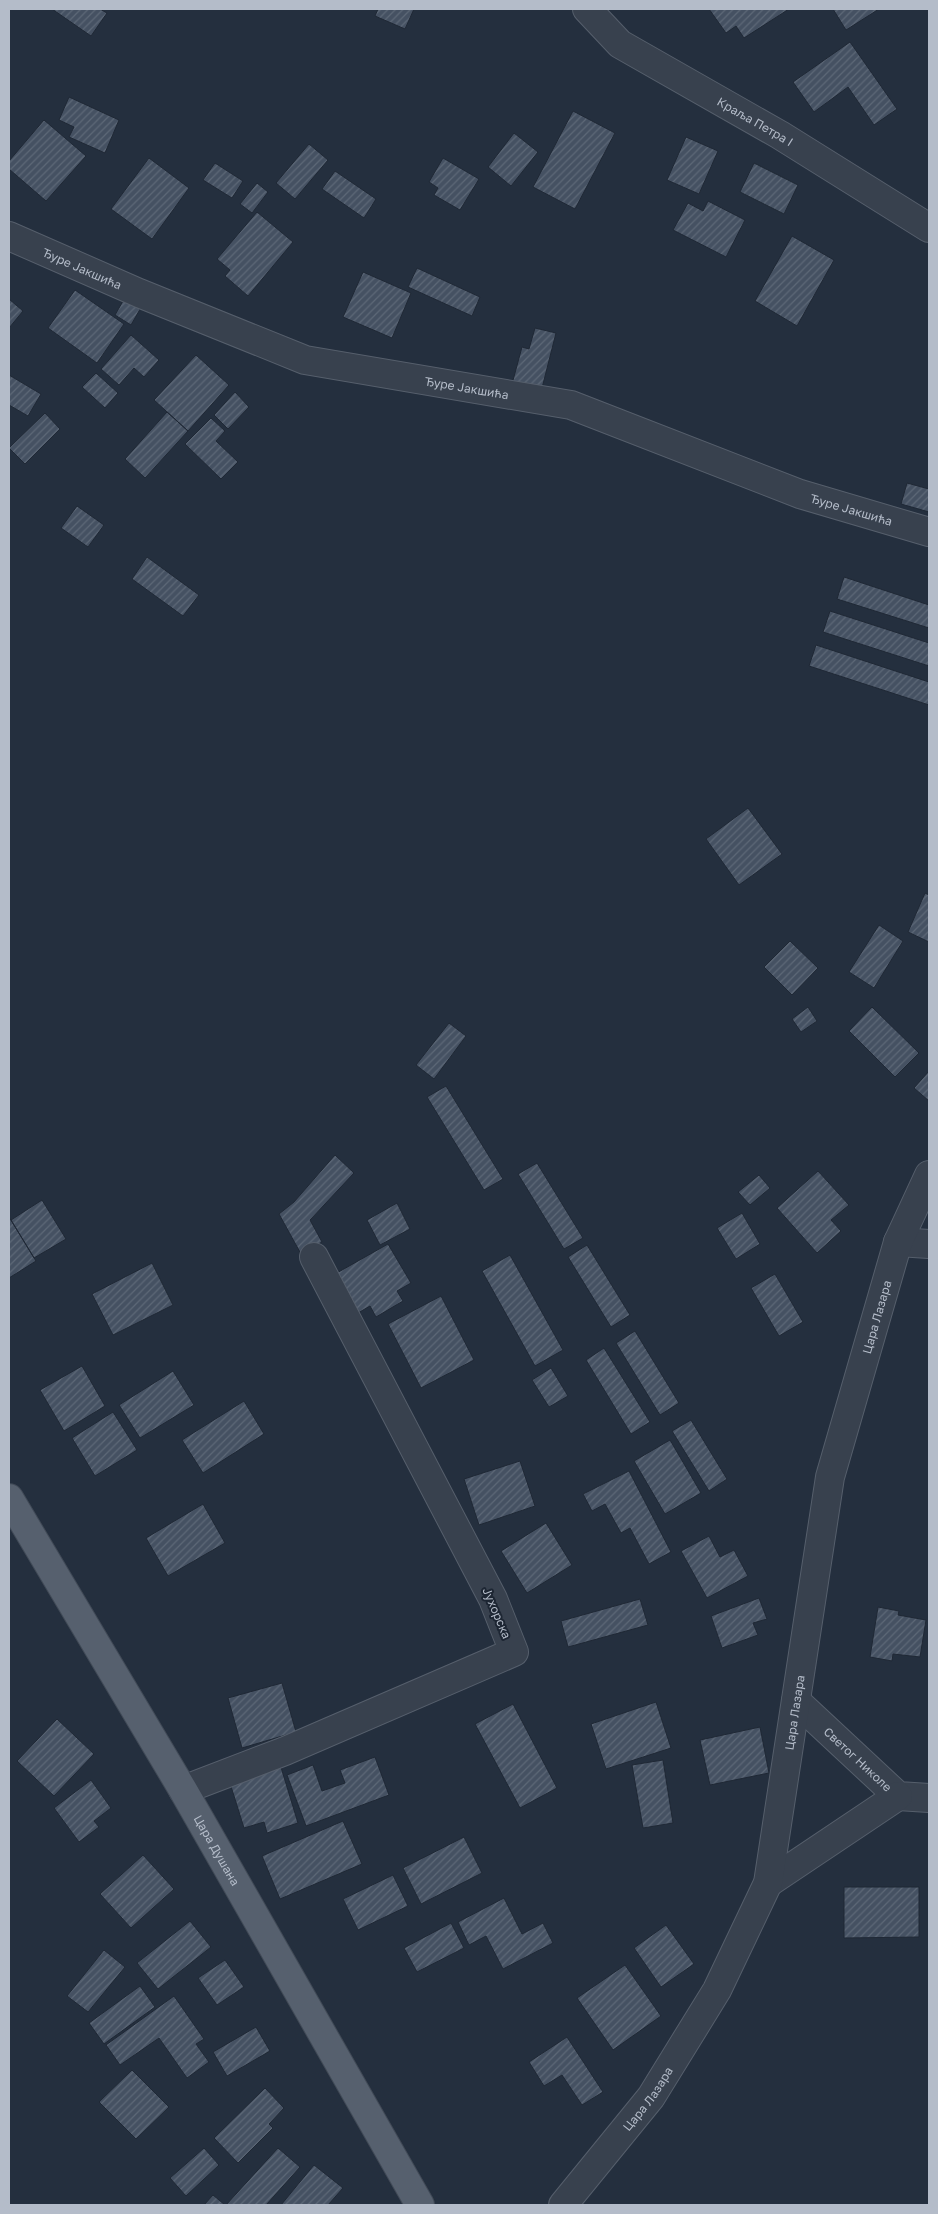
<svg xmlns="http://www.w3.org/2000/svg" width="938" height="2214" viewBox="0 0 938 2214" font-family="'Golos Text',sans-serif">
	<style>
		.building { fill: url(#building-hatch); stroke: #1f2835 }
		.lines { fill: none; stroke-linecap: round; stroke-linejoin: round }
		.minor-casing { stroke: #565f6c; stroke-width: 30 }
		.major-casing { stroke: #414a57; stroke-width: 30 }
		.minor { stroke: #38414e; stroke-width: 28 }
		.major { stroke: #56606e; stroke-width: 28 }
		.labels { text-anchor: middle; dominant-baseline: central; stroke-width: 4; stroke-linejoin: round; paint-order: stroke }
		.street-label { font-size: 12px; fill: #b4bcc9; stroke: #1d2633 }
	</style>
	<defs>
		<pattern id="building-hatch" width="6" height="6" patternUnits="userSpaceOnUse" patternTransform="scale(1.25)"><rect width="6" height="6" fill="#455162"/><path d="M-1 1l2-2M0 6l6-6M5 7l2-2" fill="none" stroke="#5d6877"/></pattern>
	</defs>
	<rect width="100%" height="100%" fill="#242f3e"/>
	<!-- building -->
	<path class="building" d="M52 9H100L107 13 91 36Z
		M378 9H414L405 29 375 16Z
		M709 9H789L744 38 736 26 726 33Z
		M833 9H879L846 30Z
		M850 42 897 109 874 125 848 87 814 112 793 82Z
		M69 97 119 120 105 153 69 137 74 127 59 120Z
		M573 111 615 133 575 209 533 187Z
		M44 120 86 156 46 201 9 169V161Z
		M514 133 538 152 511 186 488 167Z
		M686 137 718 151 699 194 667 180Z
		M309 144 328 160 295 199 276 183Z
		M149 158 189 188 152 239 111 209Z
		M443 158 479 179 460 210 434 195 438 188 429 182Z
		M215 163 243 181 232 198 203 180Z
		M754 163 798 185 784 214 740 192Z
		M335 171 376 199 364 218 322 189Z
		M257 183 268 192 252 213 240 204Z
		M708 201 745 220 726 257 673 230 688 203 703 211Z
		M257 212 293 242 248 296 225 276 230 270 217 259Z
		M792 236 834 260 797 326 755 301Z
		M417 268 480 297 472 316 408 287Z
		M363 272 411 293 392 338 343 317Z
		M75 290 124 324 97 363 48 328Z
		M127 294 143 304 131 325 115 315Z
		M9 299 23 311 9 328Z
		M535 328 556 333 541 392 512 384 522 347 529 349Z
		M131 335 159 360 144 377 134 368 119 385 101 369Z
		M196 355 229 385 188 431 154 400Z
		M96 373 118 393 105 408 82 387Z
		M9 375 41 394 28 416 9 405Z
		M235 392 249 407 228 429 214 415Z
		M167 412 188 431 145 478 125 459Z
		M45 413 60 429 25 464 9 448Z
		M211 418 225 431 216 441 238 462 221 479 185 444Z
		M907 483 929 489V512L901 504Z
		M77 506 104 525 88 547 61 528Z
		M147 557 199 595 183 616 132 579Z
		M844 577 929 605V628L837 599Z
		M830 611 929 643V666L823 632Z
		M816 645 929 682V705L809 666Z
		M748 808 782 854 739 885 706 839Z
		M925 893 929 895V942L908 932Z
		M879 925 903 941 874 988 849 972Z
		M790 941 818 968 792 995 764 967Z
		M808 1007 817 1021 801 1032 792 1019Z
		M872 1007 919 1053 895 1077 849 1031Z
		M449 1023 466 1036 434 1079 416 1065Z
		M929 1071V1101L914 1088Z
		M446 1086 503 1179 484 1190 427 1097Z
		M335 1155 354 1173 310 1220 322 1242 301 1254 279 1214 294 1202Z
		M537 1163 583 1238 564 1249 518 1174Z
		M818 1171 849 1205 831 1220 841 1231 817 1253 777 1208Z
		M759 1175 770 1188 750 1205 738 1192Z
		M42 1200 66 1239 34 1258 11 1220Z
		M397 1203 410 1229 380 1245 367 1220Z
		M742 1213 760 1244 736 1259 717 1228Z
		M9 1217 36 1261 9 1278Z
		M388 1244 411 1283 397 1291 403 1301 376 1317 370 1306 358 1313 335 1274Z
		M587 1245 630 1315 611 1327 568 1257Z
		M510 1255 563 1350 535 1366 482 1271Z
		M152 1263 173 1305 113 1335 92 1294Z
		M775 1274 803 1322 779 1336 751 1288Z
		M441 1296 474 1360 421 1388 388 1324Z
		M635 1331 679 1403 660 1415 616 1343Z
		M604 1348 650 1422 631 1434 586 1360Z
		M82 1366 105 1406 64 1431 40 1390Z
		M551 1368 568 1396 549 1407 532 1380Z
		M173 1371 194 1405 140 1438 119 1405Z
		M244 1401 264 1434 203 1473 182 1440Z
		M113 1412 137 1450 95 1476 72 1438Z
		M691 1420 727 1479 709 1491 672 1431Z
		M670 1440 701 1493 665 1514 634 1461Z
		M520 1461 535 1506 479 1525 464 1479Z
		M629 1471 671 1552 649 1564 630 1528 621 1533 605 1504 592 1511 583 1494Z
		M203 1504 225 1543 168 1576 146 1538Z
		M546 1523 572 1565 527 1593 501 1551Z
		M709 1536 720 1557 734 1550 748 1576 707 1598 681 1551Z
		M759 1598 767 1619 753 1623 758 1635 722 1648 711 1616Z
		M640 1599 648 1625 568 1647 561 1621Z
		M878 1607 899 1611 898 1615 926 1620 920 1657 893 1654 892 1661 870 1657Z
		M282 1683 296 1732 242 1748 228 1698Z
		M656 1702 671 1748 606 1769 591 1724Z
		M513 1704 557 1788 520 1808 475 1724Z
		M57 1719 94 1754 54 1796 17 1761Z
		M760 1727 769 1773 710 1785 700 1740Z
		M375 1757 389 1795 306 1826 287 1775 313 1765 322 1791 345 1783 340 1770Z
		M663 1760 673 1823 643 1828 632 1765Z
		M280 1764 298 1823 267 1833 264 1822 244 1828 229 1780Z
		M91 1780 111 1808 94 1821 99 1827 79 1842 54 1808Z
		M343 1821 362 1864 280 1899 262 1856Z
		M464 1837 482 1873 421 1904 403 1868Z
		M143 1855 174 1889 131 1928 100 1894Z
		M393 1875 408 1906 358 1930 343 1899Z
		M844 1887H919V1937L844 1938Z
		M504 1898 522 1934 543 1923 553 1943 503 1969 486 1936 469 1945 458 1922Z
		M190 1921 211 1947 158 1989 137 1963Z
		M451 1923 464 1948 417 1972 404 1948Z
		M666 1925 694 1964 661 1987 634 1948Z
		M104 1950 125 1967 88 2012 67 1996Z
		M225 1960 244 1987 217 2005 198 1978Z
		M625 1965 661 2016 613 2050 577 1998Z
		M140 1986 155 2007 104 2044 89 2023Z
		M174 1996 204 2039 196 2044 209 2062 187 2078 159 2038 120 2065 106 2045Z
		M256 2027 270 2051 227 2076 213 2052Z
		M567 2037 603 2092 582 2105 562 2075 544 2086 529 2062Z
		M132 2070 169 2107 136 2139 99 2102Z
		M265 2088 284 2108 269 2124 273 2128 238 2163 214 2138Z
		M204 2148 219 2165 186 2196 170 2178Z
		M278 2148 300 2167 266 2205H226Z
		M314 2165 343 2188 328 2205H281Z
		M213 2195 225 2205H204Z"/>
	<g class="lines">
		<defs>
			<g id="minor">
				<path id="s1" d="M587 9 620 44 780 135 929 228"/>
				<path id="s2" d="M9 236 139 293 305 360 571 405 800 494 929 532"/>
				<path d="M898 1242 929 1244"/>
				<path id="s3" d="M796 1701 898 1796 929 1798"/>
				<path d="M183 1790 285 1751 514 1652 493 1599 314 1257"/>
				<path d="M768 1883 898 1796"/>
				<path id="s4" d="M563 2205 651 2097 717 1990 768 1883 830 1477 898 1242 929 1175"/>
			</g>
			<g id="major">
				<path id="s5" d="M9 1498 183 1790 420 2205"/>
			</g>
		</defs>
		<!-- minor casing -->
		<use href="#minor" class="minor-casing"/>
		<!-- major casing -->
		<use href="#major" class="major-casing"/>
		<!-- minor -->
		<use href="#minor" class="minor"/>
		<!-- major -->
		<use href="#major" class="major"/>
	</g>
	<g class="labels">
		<!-- street labels -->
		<g class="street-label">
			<text stroke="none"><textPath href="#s1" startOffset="204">Краља Петра I</textPath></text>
			<text stroke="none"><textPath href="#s2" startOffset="80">Ђуре Јакшића</textPath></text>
			<text stroke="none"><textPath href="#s2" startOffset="485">Ђуре Јакшића</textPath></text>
			<text stroke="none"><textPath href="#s2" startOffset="890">Ђуре Јакшића</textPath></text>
			<text stroke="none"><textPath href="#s4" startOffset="961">Цара Лазара</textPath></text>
			<text transform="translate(497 1613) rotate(67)">Јухорска</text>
			<text stroke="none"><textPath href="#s4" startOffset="556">Цара Лазара</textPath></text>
			<text stroke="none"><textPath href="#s3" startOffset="85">Светог Николе</textPath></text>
			<text stroke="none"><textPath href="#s5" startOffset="409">Цара Душана</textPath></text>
			<text stroke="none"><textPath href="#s4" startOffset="136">Цара Лазара</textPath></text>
		</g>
	</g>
	<!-- border -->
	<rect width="938" height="2214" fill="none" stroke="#b4bcc9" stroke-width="20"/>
</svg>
